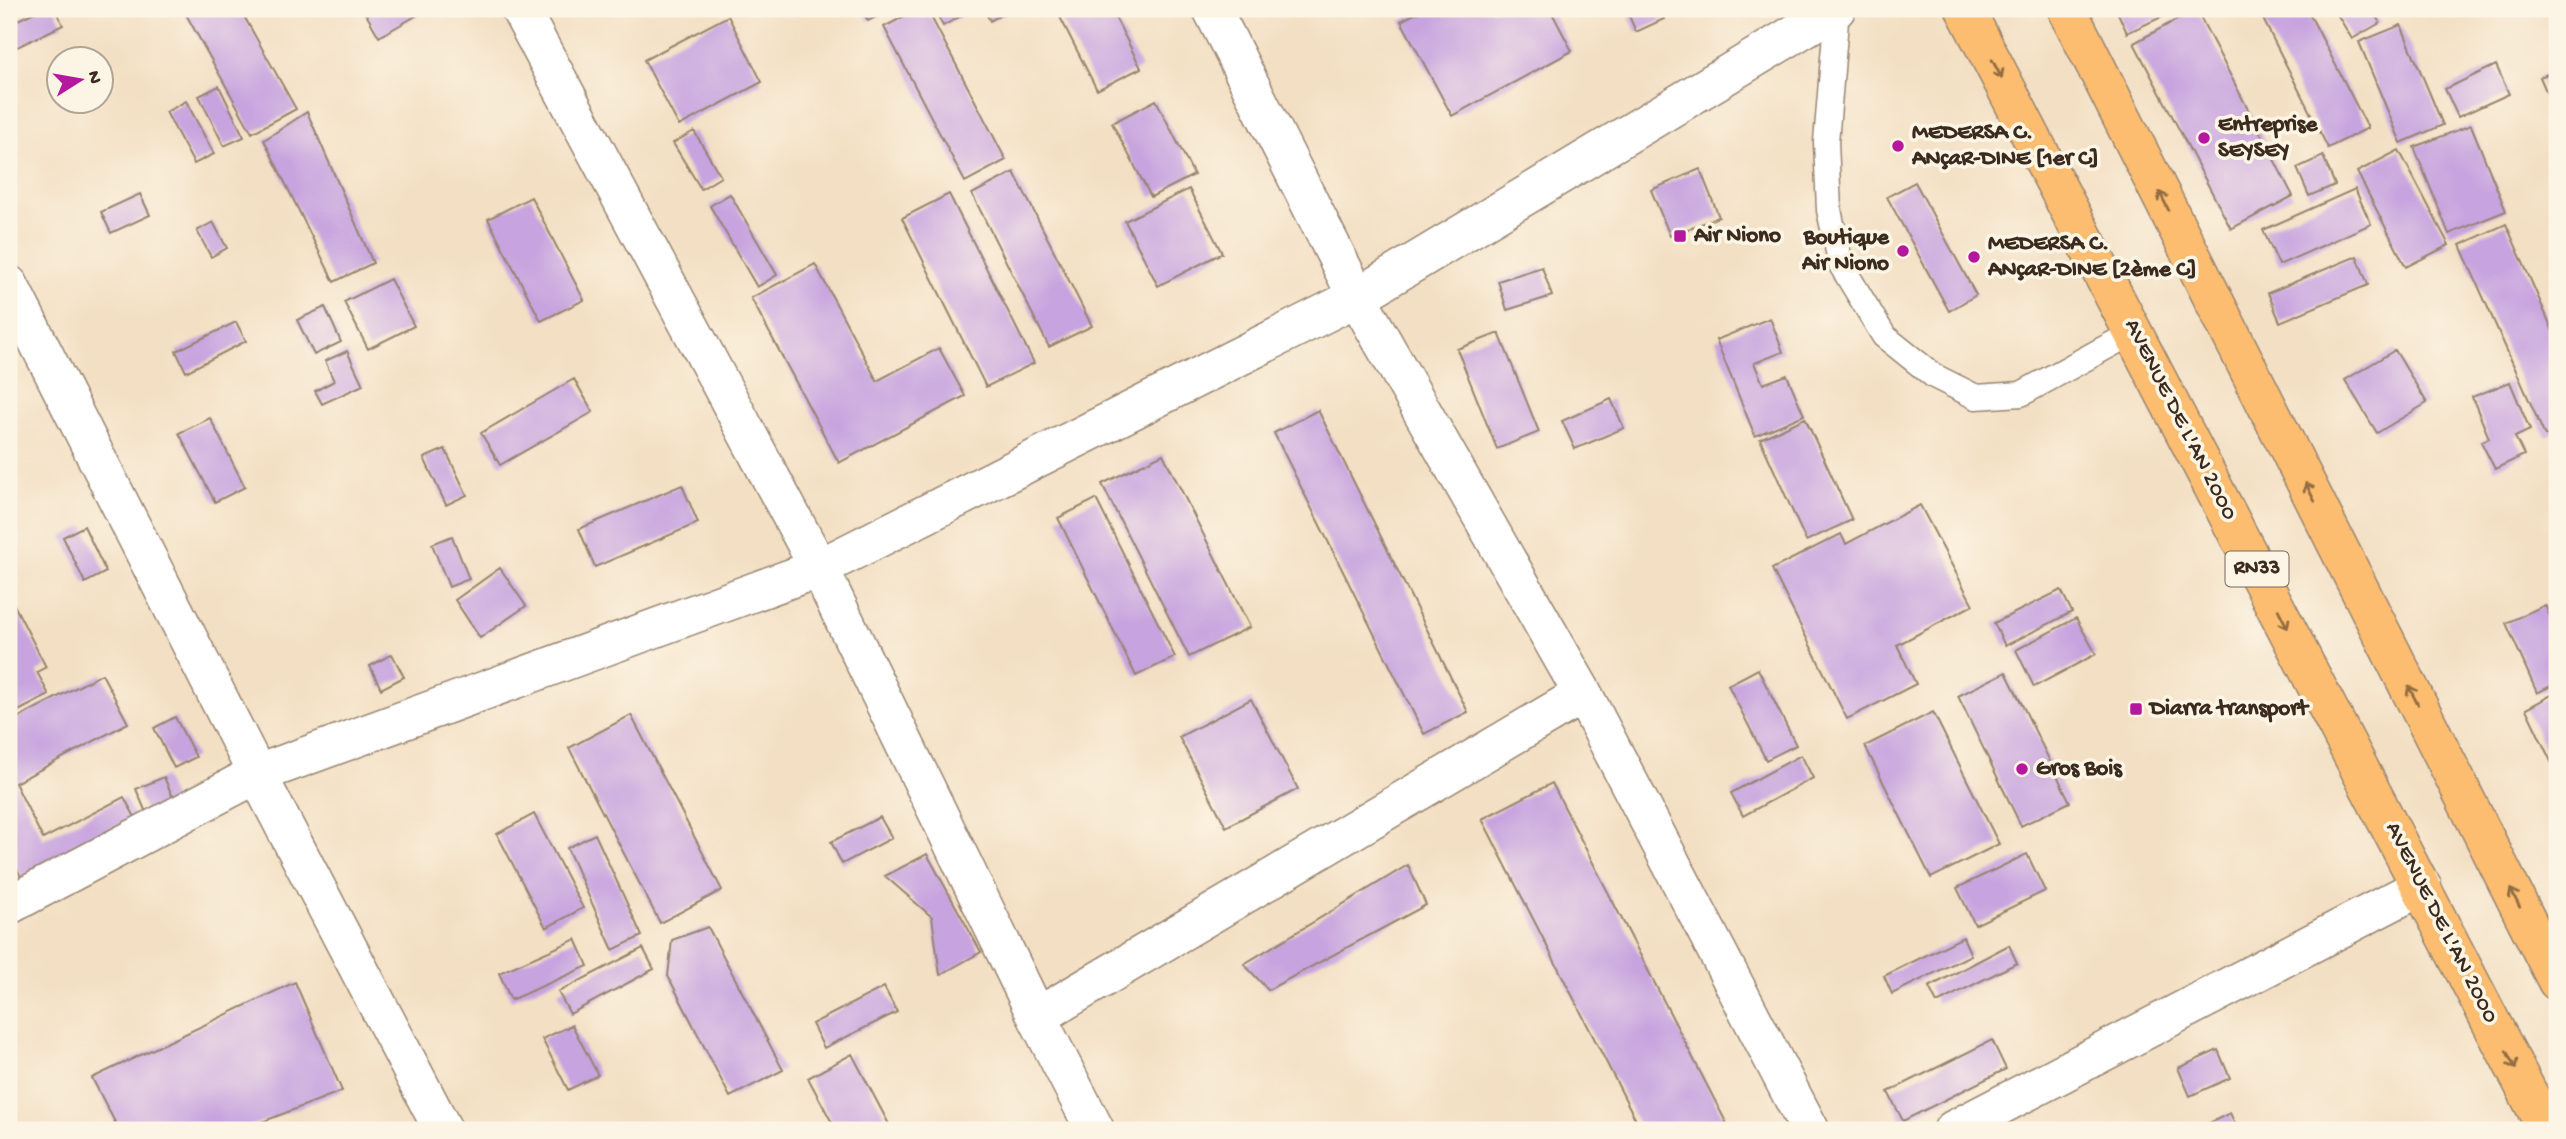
<svg xmlns="http://www.w3.org/2000/svg" width="2566" height="1139" viewBox="0 0 2566 1139" font-family="'Gochi Hand',sans-serif">
	<style>
		.building { fill: #c7a3df }
		.lines { fill: none; stroke-linecap: round; stroke-linejoin: round }
		.service-casing { stroke: #978470; stroke-width: 27 }
		.minor-casing { stroke: #978470; stroke-width: 41 }
		.primary-casing { stroke: #978470; stroke-width: 41 }
		.service { stroke: #fff; stroke-width: 24 }
		.minor { stroke: #fff; stroke-width: 38 }
		.primary { stroke: #fcbd6f; stroke-width: 38 }
		.oneway { stroke: #926c42 }
		.poi-dot { fill: #b5179e; stroke: #fcf5e5; stroke-width: 2.5 }
		.labels { text-anchor: middle; dominant-baseline: central; stroke-width: 7; stroke-linejoin: round; paint-order: stroke }
		.shield { fill: #fcf5e5; stroke: #75675a; stroke-width: 2 }
		.shield-label { font-size: 21px; font-weight: bold; fill: #3b2a1e }
		.poi-label { font-size: 23px; font-weight: bold; fill: #3b2a1e; stroke: #fcf5e5; text-anchor: start }
		.street-label { font-size: 23px; fill: #3b2a1e; stroke: #fcf5e5 }
	</style>
	<rect width="100%" height="100%" fill="#fcf5e5"/>
	<filter id="ink" filterUnits="userSpaceOnUse"><feTurbulence type="fractalNoise" baseFrequency=".0143" numOctaves="2"/><feDisplacementMap in="SourceGraphic" scale="14" xChannelSelector="R" yChannelSelector="G"/><feConvolveMatrix kernelMatrix="1 2 1 2 8 2 1 2 1" color-interpolation-filters="sRGB"/></filter>
	<filter id="wash" filterUnits="userSpaceOnUse"><feTurbulence type="fractalNoise" baseFrequency=".00686" numOctaves="4" result="noise"/><feDisplacementMap in="SourceGraphic" scale="28" xChannelSelector="R" yChannelSelector="G"/><feGaussianBlur stdDeviation="1.57" result="paint"/><feColorMatrix in="noise" values="0 0 0 0 0 0 0 0 0 0 0 0 0 0 0 0 0 1.4 0 .05"/><feComposite in="paint" operator="in"/></filter>
	<g filter="url(#wash)">
		<rect width="100%" height="100%" fill="#f3dfc3"/>
		<g id="blocks">
			<!-- building -->
			<path class="building" d="M41 9H55L63 25 9 51V24Z
				M183 9H240L296 109 252 133Z
				M363 9H428L379 37Z
				M862 9H892L868 21Z
				M918 9H927L1006 160 965 182 884 27Z
				M934 9H967L968 12 943 26Z
				M984 9H1012L990 21Z
				M1056 9H1111L1141 68 1097 90Z
				M1424 9H1550L1572 51 1452 116 1401 21Z
				M1626 9H1659L1664 19 1636 32Z
				M2116 9H2179L2127 33Z
				M2196 9 2293 196 2231 229 2134 43Z
				M2258 9H2307L2368 128 2328 148Z
				M2334 9H2371L2380 23 2352 39Z
				M728 16 762 82 679 126 644 60Z
				M2401 25 2443 125 2401 143 2359 42Z
				M2496 65 2509 94 2458 117 2445 89Z
				M2557 70V117L2540 77Z
				M219 86 244 137 224 146 199 96Z
				M1156 100 1194 175 1151 197 1112 123Z
				M186 101 214 154 194 164 166 112Z
				M307 112 373 263 334 282 264 140Z
				M2471 125 2506 211 2449 234 2414 147Z
				M694 131 721 177 701 189 673 143Z
				M2399 150 2449 245 2406 267 2357 172Z
				M2323 156 2335 185 2309 196 2297 168Z
				M1700 169 1719 217 1670 236 1651 190Z
				M1014 172 1092 326 1049 347 972 194Z
				M1915 182 1976 295 1949 311 1887 197Z
				M1189 189 1222 253 1158 286 1125 221Z
				M2355 189 2371 224 2279 265 2263 230Z
				M140 194 150 215 111 233 101 212Z
				M730 194 777 275 757 287 710 206Z
				M949 194 1034 363 986 387 902 218Z
				M531 197 584 300 541 321 488 219Z
				M213 222 227 248 211 257 197 231Z
				M2506 224 2557 340V431L2545 436 2460 245Z
				M2357 256 2368 285 2280 322 2268 293Z
				M815 264 877 381 939 348 965 396 839 463 751 298Z
				M1542 267 1552 296 1507 310 1498 281Z
				M390 279 414 326 368 349 344 302Z
				M325 307 341 342 314 355 297 320Z
				M1770 318 1783 352 1754 363 1763 384 1787 375 1804 415 1755 436 1716 340Z
				M236 322 246 341 186 372 176 351Z
				M1499 333 1539 432 1497 449 1457 349Z
				M2395 350 2427 403 2377 433 2345 380Z
				M347 351 363 385 322 404 315 391 334 381 325 361Z
				M574 379 593 412 500 465 481 433Z
				M2510 382 2530 430 2515 437 2524 455 2495 469 2481 442 2489 438 2472 397Z
				M1611 399 1624 428 1575 449 1562 421Z
				M1318 410 1468 712 1424 734 1274 433Z
				M210 418 245 487 215 502 179 433Z
				M1805 418 1852 520 1806 541 1760 439Z
				M445 449 467 495 446 505 424 458Z
				M1163 454 1250 627 1189 657 1102 484Z
				M682 485 698 523 595 567 579 529Z
				M1096 499 1175 657 1136 676 1058 518Z
				M1920 505 1973 605 1897 645 1916 684 1847 719 1772 569 1841 534 1846 544Z
				M84 526 106 572 85 583 63 537Z
				M452 536 469 579 449 587 432 544Z
				M500 568 526 606 480 638 455 600Z
				M2061 590 2072 612 2005 646 1994 623Z
				M9 595 46 667 37 672 49 695 9 716Z
				M2545 605 2557 633V683L2537 693 2506 623Z
				M2076 618 2096 654 2034 687 2016 650Z
				M392 654 404 677 381 689 370 666Z
				M1758 669 1796 745 1766 760 1728 685Z
				M2006 672 2070 802 2021 826 1958 696Z
				M102 674 128 723 15 783 43 839 124 797 135 817 21 877 9 853V722Z
				M2557 692V774L2526 709Z
				M1251 699 1298 789 1226 827 1179 737Z
				M1933 712 1999 844 1931 878 1865 746Z
				M631 715 722 890 660 923 569 748Z
				M175 717 196 757 174 768 154 728Z
				M1801 755 1813 778 1743 816 1731 793Z
				M164 777 175 802 147 815 136 789Z
				M1552 783 1730 1130H1641L1482 819Z
				M534 814 583 908 546 928 497 834Z
				M880 817 892 838 842 864 831 842Z
				M595 834 642 936 613 950 567 848Z
				M927 854 981 952 940 975 932 917 885 876Z
				M2027 854 2045 891 1975 925 1957 888Z
				M1408 865 1426 905 1268 990 1244 964Z
				M708 927 783 1070 730 1097 668 976 672 940Z
				M1963 937 1971 955 1892 994 1884 976Z
				M576 939 588 966 511 1000 499 973Z
				M2009 945 2017 963 1937 1003 1929 987Z
				M643 948 654 969 570 1014 558 992Z
				M295 982 342 1091 241 1130H119L92 1078Z
				M884 987 897 1012 824 1048 812 1024Z
				M572 1025 598 1075 568 1090 542 1039Z
				M1992 1040 2006 1069 1903 1121 1888 1092Z
				M2218 1050 2230 1078 2190 1096 2178 1068Z
				M852 1054 892 1130H836L808 1078Z
				M2230 1113 2238 1130H2195Z"/>
		</g>
	</g>
	<g filter="url(#ink)">
		<use href="#blocks" fill-opacity="0" stroke="#978470" stroke-width="2"/>
		<g class="lines">
			<defs>
				<path id="service" d="M1837 9 1826 142 1829 210 1841 265 1884 336 1934 376 1976 397 2021 394 2134 332"/>
				<path id="minor" d="M520 9 819 568 1037 1017 1095 1130
					M1212 9 1357 297 1583 694 1810 1130
					M9 285 257 774 443 1130
					M9 905 257 774 819 568 1357 297 1836 9
					M1037 1017 1583 694
					M1953 1130 2422 886"/>
				<path id="primary" d="M1965 9 2547 1130
					M2067 9 2557 981"/>
			</defs>
			<!-- service casing -->
			<use href="#service" class="service-casing"/>
			<!-- minor casing -->
			<use href="#minor" class="minor-casing"/>
			<!-- primary casing -->
			<use href="#primary" class="primary-casing"/>
			<!-- service -->
			<use href="#service" class="service"/>
			<!-- minor -->
			<use href="#minor" class="minor"/>
			<!-- primary -->
			<use href="#primary" class="primary"/>
		</g>
		<!-- one-way arrows -->
		<defs><path id="oneway-shaft" d="M-6 0H5M1.5-3L5.5 0L1.5 3" fill="none" stroke-width="1.6" stroke-linecap="round" stroke-linejoin="round" transform="scale(1.75)"/></defs>
		<g class="oneway">
			<use href="#oneway-shaft" transform="translate(1997 69) rotate(62)"/>
			<use href="#oneway-shaft" transform="translate(2164 201) rotate(-117)"/>
			<use href="#oneway-shaft" transform="translate(2310 492) rotate(-117)"/>
			<use href="#oneway-shaft" transform="translate(2283 619) rotate(63)"/>
			<use href="#oneway-shaft" transform="translate(2413 695) rotate(-117)"/>
			<use href="#oneway-shaft" transform="translate(2515 898) rotate(-117)"/>
			<use href="#oneway-shaft" transform="translate(2511 1060) rotate(63)"/>
		</g>
	</g>
	<!-- markers -->
	<g class="poi-dot">
		<circle cx="2204" cy="138" r="7"/>
		<circle cx="1898" cy="146" r="7"/>
		<rect x="1673" y="229" width="14" height="14" rx="3.5"/>
		<circle cx="1903" cy="251" r="7"/>
		<circle cx="1974" cy="257" r="7"/>
		<rect x="2129" y="702" width="14" height="14" rx="3.5"/>
		<circle cx="2022" cy="769" r="7"/>
	</g>
	<g class="labels">
		<!-- shield labels -->
		<rect class="shield" x="2225.5" y="551.5" width="63" height="35" rx="5"/>
		<g class="shield-label">
			<text x="2257" y="569">RN33</text>
		</g>
		<!-- poi labels -->
		<g class="poi-label">
			<text x="2218" y="125">Entreprise<tspan x="2218" dy="26">SEYSEY</tspan></text>
			<text x="1912" y="133">MEDERSA C.<tspan x="1912" dy="26">ANçaR-DINE [1er C]</tspan></text>
			<text x="1694" y="236">Air Niono</text>
			<text x="1889" y="238" text-anchor="end">Boutique<tspan x="1889" dy="26">Air Niono</tspan></text>
			<text x="1988" y="244">MEDERSA C.<tspan x="1988" dy="26">ANçaR-DINE [2ème C]</tspan></text>
			<text x="2150" y="709">Diarra transport</text>
			<text x="2036" y="769">Gros Bois</text>
		</g>
		<!-- street labels -->
		<g class="street-label">
			<text transform="translate(2180 420) rotate(63)">AVENUE DE L'AN 2000</text>
			<text transform="translate(2441 923) rotate(63)">AVENUE DE L'AN 2000</text>
		</g>
	</g>
	<!-- margin -->
	<rect width="2566" height="1139" fill="none" stroke="#fcf5e5" stroke-width="35"/>
	<!-- north arrow -->
	<g transform="translate(80 80) rotate(79)"><circle r="33" fill="#fcf5e5" stroke="#afa495" stroke-width="2"/>
	<path d="M0-5L12 26L0 18L-12 26Z" fill="#b5179e"/>
	<text y="-10" font-size="19" font-weight="bold" text-anchor="middle" fill="#3b2a1e">N</text>
	</g>
</svg>
